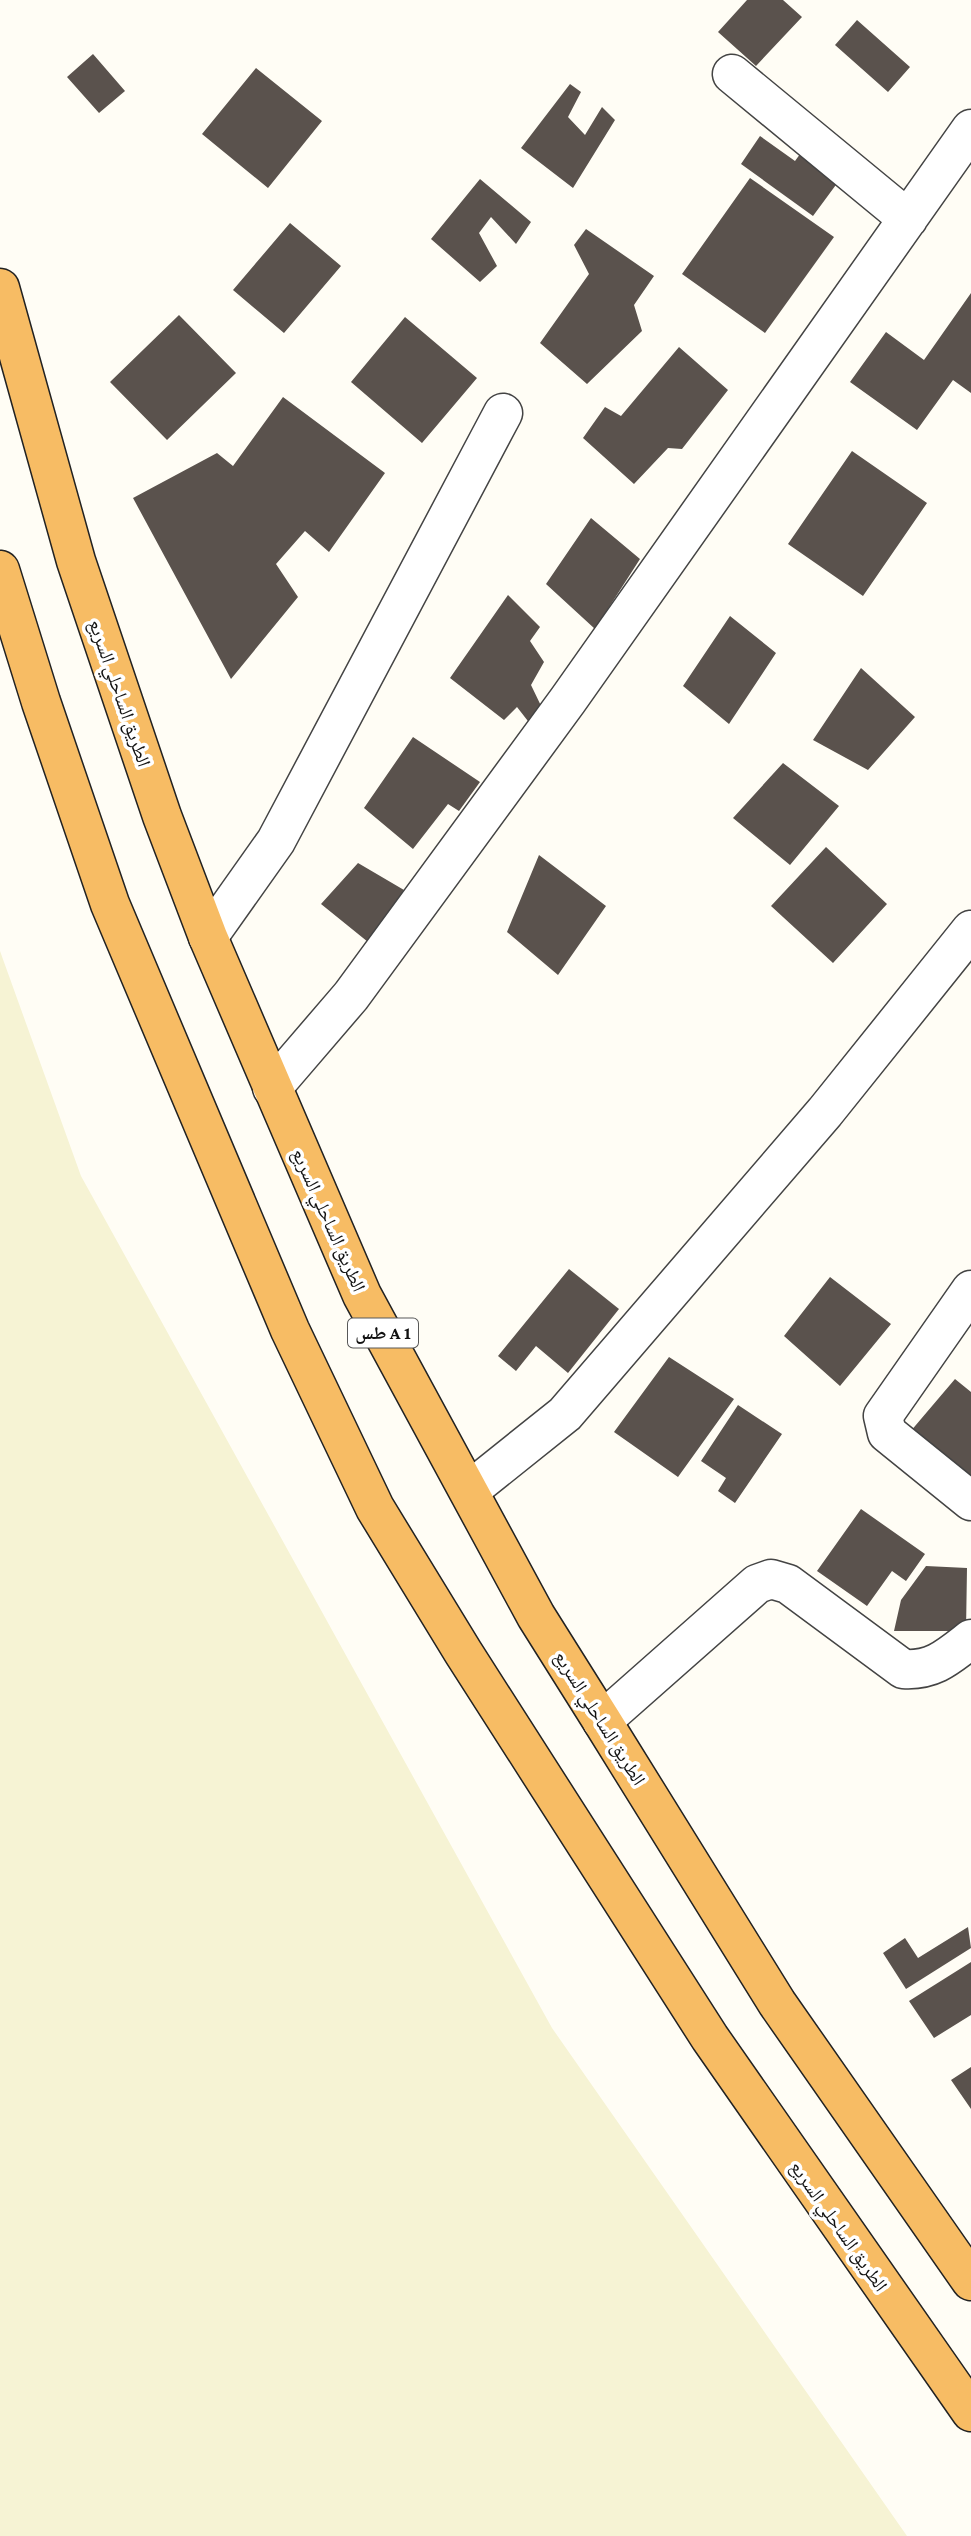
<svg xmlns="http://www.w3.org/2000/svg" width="971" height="2536" viewBox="0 0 971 2536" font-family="'Crimson Pro','Noto Naskh Arabic',serif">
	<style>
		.farmland { fill: #f6f3d4 }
		.building { fill: #5a524d }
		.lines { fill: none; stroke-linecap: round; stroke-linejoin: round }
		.minor-casing { stroke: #444; stroke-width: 41 }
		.trunk-casing { stroke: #222; stroke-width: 41 }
		.minor { stroke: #fff; stroke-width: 38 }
		.trunk { stroke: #f7bc64; stroke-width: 38 }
		.labels { text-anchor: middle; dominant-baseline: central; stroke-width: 7; stroke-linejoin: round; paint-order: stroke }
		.shield { fill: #fff; stroke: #585858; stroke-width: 2 }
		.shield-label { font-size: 18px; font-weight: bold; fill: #111 }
		.street-label { font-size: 19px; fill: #111; stroke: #fff }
	</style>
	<rect width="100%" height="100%" fill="#fffdf5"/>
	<!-- farmland -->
	<path class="farmland" d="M0 951 81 1176 552 2028 907 2536H0Z"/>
	<!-- building -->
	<path class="building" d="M747 0H783L802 17 756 66 718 32Z
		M857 20 910 67 888 92 835 45Z
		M93 54 125 91 99 113 67 77Z
		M256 68 322 121 268 188 202 134Z
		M570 84 581 92 568 117 585 135 602 107 615 120 573 188 521 148Z
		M760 136 795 161 803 150 841 178 813 216 741 164Z
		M750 178 834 237 765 333 682 274Z
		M480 179 531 222 516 244 491 217 479 233 497 266 480 282 431 239Z
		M290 223 341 266 284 333 233 290Z
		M586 229 654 276 634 305 642 331 587 384 540 343 589 274 574 245Z
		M971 293V393L953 380 917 430 850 382 886 332 924 360Z
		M179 315 236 373 167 440 110 382Z
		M405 317 477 378 422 443 351 382Z
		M679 347 728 390 682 449 668 448 634 484 583 438 605 407 621 416Z
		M283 397 385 473 329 552 305 531 276 564 298 597 231 679 133 498 217 453 233 466Z
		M852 451 927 503 863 596 788 544Z
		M591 518 640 559 595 629 546 584Z
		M508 595 540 627 530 641 544 662 531 685 544 712 531 725 517 707 504 720 450 678Z
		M730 616 776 653 729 724 683 686Z
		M861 668 915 717 868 770 813 740Z
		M413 737 480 782 459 811 448 804 413 849 364 808Z
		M783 763 839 806 790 865 733 818Z
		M826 847 887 904 833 963 771 906Z
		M539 855 606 906 558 975 507 932Z
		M358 863 404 890 368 942 321 904Z
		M569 1269 619 1309 568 1373 536 1346 516 1371 498 1356Z
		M830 1277 891 1324 840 1386 784 1336Z
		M669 1357 734 1399 678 1477 614 1432Z
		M955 1379 971 1392V1478L904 1439Z
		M738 1405 782 1434 735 1503 718 1491 726 1478 701 1461Z
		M861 1509 925 1554 906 1581 892 1571 867 1606 817 1571Z
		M926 1566 967 1568 966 1631H894L901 1600Z
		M968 1927 971 1948 906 1989 883 1953 905 1938 918 1958Z
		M971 1962V2015L934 2038 909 2001Z
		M971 2067V2109L951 2080Z"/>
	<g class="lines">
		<defs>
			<path id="minor" d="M732 74 908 219
				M208 937 276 841 503 413
				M272 1088 351 996 568 700 971 129
				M971 1290 883 1416 887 1433 971 1501
				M470 1490 565 1414 825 1112 971 930
				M602 1721 757 1584 771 1579 788 1584 903 1669C933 1671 948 1657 971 1639"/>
			<path id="trunk" d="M0 288 76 561 162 816 208 937 362 1295 536 1616 602 1721 777 2003 971 2281
				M0 570 41 702 110 904 290 1330 375 1508 463 1652 710 2038 971 2412"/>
		</defs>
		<!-- minor casing -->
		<use href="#minor" class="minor-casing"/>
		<!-- trunk casing -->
		<use href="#trunk" class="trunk-casing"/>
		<!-- minor -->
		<use href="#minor" class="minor"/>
		<!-- trunk -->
		<use href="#trunk" class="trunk"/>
	</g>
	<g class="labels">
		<!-- shield labels -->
		<rect class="shield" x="348" y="1318.5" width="70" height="29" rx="5"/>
		<g class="shield-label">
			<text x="383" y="1333">طس A 1</text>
		</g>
		<!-- street labels -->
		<g class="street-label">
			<text transform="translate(120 693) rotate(71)">الطريق الساحلي السريع</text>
			<text transform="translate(329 1220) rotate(66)">الطريق الساحلي السريع</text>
			<text transform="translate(600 1718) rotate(58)">الطريق الساحلي السريع</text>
			<text transform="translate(839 2226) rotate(55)">الطريق الساحلي السريع</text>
		</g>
	</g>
</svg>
